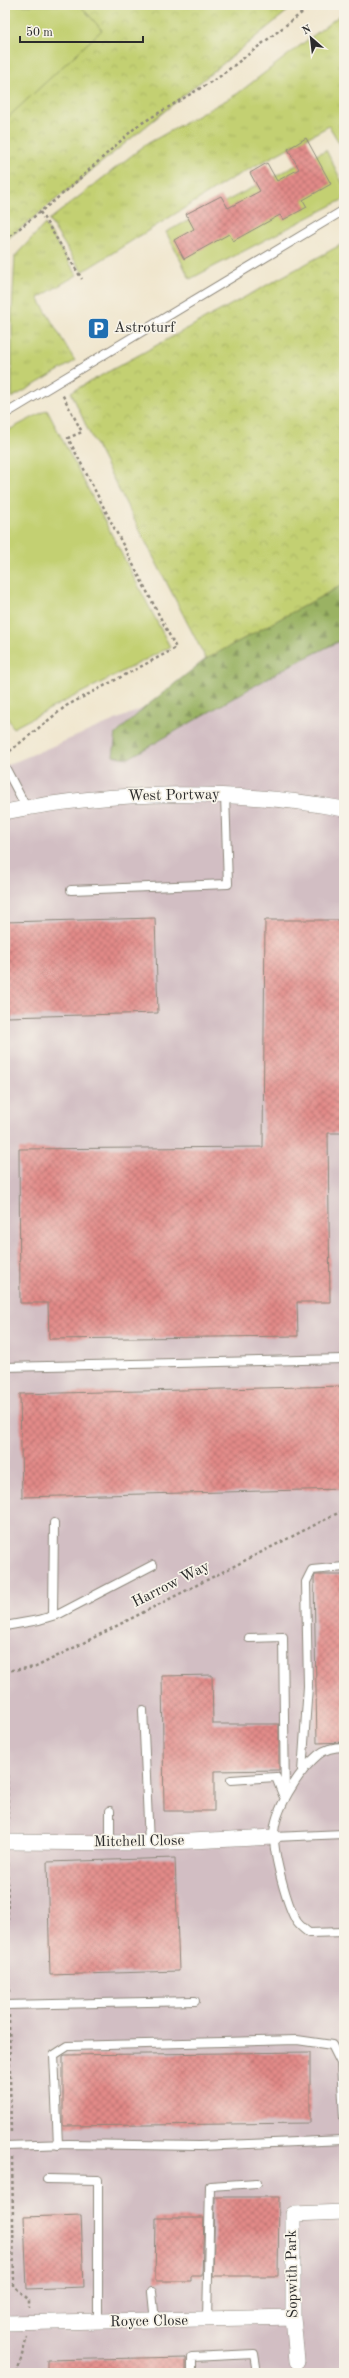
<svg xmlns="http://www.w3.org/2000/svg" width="349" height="2378" viewBox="0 0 349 2378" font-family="'Old Standard TT',serif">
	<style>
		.industrial { fill: #d2bec3 }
		.grass { fill: url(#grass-tufts); stroke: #777e4e }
		.forest { fill: url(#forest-firs); stroke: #626e48 }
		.park { fill: url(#park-crowns); stroke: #777e4e }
		.garden { fill: #c3d072; stroke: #777e4e }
		.building { fill: url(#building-cross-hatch) }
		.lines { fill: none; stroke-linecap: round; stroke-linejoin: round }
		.lane-casing { stroke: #8e887c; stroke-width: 10 }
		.street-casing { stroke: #8e887c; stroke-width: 16 }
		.path { stroke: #8e887c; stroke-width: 2.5; stroke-dasharray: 3 3; stroke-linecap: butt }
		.lane { stroke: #fff; stroke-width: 8 }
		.street { stroke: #fff; stroke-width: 15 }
		.labels { text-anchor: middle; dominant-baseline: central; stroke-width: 3.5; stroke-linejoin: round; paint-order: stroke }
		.poi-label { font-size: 15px; fill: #2b2b2b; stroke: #f7f3e8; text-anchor: start }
		.street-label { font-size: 15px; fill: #2b2b2b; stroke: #f7f3e8 }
	</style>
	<defs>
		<pattern id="grass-tufts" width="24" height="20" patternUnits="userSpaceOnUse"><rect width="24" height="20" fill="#c3d072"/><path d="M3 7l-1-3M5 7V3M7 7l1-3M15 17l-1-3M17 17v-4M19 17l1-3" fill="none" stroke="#a8b363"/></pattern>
		<pattern id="forest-firs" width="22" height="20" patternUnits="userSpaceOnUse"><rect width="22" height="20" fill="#9ab264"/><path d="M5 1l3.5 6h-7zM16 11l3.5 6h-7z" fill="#7e9153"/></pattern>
		<pattern id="park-crowns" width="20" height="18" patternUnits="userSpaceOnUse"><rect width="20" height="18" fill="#c3d072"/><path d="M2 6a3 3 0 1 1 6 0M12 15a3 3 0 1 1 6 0" fill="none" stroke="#a8b363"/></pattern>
		<pattern id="building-cross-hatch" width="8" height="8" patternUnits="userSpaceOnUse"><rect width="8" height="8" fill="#e28a88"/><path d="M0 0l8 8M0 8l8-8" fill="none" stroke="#b7716f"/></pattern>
	</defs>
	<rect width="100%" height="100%" fill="#f7f3e8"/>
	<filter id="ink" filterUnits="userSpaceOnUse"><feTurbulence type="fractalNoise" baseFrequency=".025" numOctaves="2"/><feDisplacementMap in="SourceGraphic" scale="8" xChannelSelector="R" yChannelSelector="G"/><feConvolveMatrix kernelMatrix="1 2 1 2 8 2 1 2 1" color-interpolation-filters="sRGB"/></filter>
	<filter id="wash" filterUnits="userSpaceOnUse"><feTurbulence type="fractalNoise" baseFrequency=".012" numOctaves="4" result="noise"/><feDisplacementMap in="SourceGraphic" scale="16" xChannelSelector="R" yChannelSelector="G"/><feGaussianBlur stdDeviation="0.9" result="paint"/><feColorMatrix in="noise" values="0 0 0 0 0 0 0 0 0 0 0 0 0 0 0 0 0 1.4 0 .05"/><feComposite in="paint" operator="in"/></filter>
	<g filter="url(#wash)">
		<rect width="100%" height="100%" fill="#f0e6cd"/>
		<!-- industrial -->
		<path class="industrial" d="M344 612V2373H5V766L254 662Z"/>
		<!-- grass -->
		<path class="grass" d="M344 12V151L329 126 231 179 82 272 49 220 145 145 237 94Z
			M45 224 77 275 38 298 75 361 12 398V312L15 256Z"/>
		<!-- forest -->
		<path class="forest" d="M344 584V639L289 666 129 758 113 756 116 734 144 708 206 659Z"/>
		<!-- park -->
		<path class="park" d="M5 5H295L5 241Z
			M344 243V584L206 659 88 430 71 392Z"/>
		<!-- garden -->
		<path class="garden" d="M5 5H80L102 30 5 120Z
			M326 150 344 186V199L190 279 166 232Z
			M47 410 170 647 13 728 5 713V432Z"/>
		<g id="blocks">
			<!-- building -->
			<path class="building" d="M306 138 331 184 303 200 307 207 283 220 280 215 233 241 229 234 184 259 174 240 194 229 186 214 221 196 228 208 260 191 250 173 267 163 277 181 299 169 288 149Z
				M155 918 158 1013 7 1017 5 922Z
				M265 920H344V1133H328L330 1302H297L298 1336 49 1339 48 1303H20L19 1149 263 1147Z
				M344 1386V1489L22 1497 20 1394Z
				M315 1575H344V1742L317 1743 314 1579Z
				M212 1675 213 1724H279V1770L214 1771V1811H164L162 1676Z
				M175 1858 179 1971 50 1975 47 1862Z
				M310 2052V2123L63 2126V2056L65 2055Z
				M215 2197H279L278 2276H213Z
				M81 2215 84 2287 27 2289 24 2217Z
				M156 2218H204L202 2276H191V2281H155Z
				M186 2357V2373H47V2360Z"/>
		</g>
	</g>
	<g filter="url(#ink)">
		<use href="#blocks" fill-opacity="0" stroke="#8e887c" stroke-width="1"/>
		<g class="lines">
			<defs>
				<path id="lane" d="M5 414 344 210
					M5 767 26 807
					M71 890 228 884 225 795
					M5 1367 344 1359
					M53 1615 54 1523
					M5 1626 39 1620 59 1614 153 1565
					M249 1638 283 1637 285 1799
					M143 1710 149 1843
					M344 1747C335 1747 325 1749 318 1755 299 1771 273 1811 274 1837 274 1856 287 1906 297 1922 300 1926 305 1930 309 1933L344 1932
					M302 1772 308 1686 306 1582 312 1570 344 1567
					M231 1780 276 1777 283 1795
					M110 1811V1844
					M274 1837 344 1834
					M5 2005 195 2001
					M58 2145 54 2055 68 2046 297 2040 332 2045 341 2063 344 2118
					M5 2146 68 2144 199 2146 344 2140
					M47 2179 98 2180V2323
					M152 2292 155 2322
					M207 2320 210 2186 257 2183
					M297 2361V2373
					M192 2373V2357L254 2354 257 2373"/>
				<path id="street" d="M5 812C113 790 235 789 344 809
					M5 1842 149 1843 274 1837
					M5 2323 293 2317
					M297 2361 293 2317V2214L344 2212"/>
			</defs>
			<!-- lane casing -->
			<use href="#lane" class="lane-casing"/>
			<!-- street casing -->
			<use href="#street" class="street-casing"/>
			<!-- path -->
			<path class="path" d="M40 212 82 279
				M5 240 66 191 137 126 219 77 312 5
				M5 755 66 706 176 648 68 438 82 432 62 394
				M5 1637 8 1826
				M5 1671 36 1667 344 1510
				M7 1857 9 1994
				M9 2015 11 2134
				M12 2157 14 2286 29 2300V2308
				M17 2373 27 2337"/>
			<!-- lane -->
			<use href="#lane" class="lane"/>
			<!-- street -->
			<use href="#street" class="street"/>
		</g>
	</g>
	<!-- icons -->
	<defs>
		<symbol id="parking-square" viewBox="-11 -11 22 22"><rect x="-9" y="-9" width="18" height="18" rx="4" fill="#1f6fb2" stroke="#f7f3e8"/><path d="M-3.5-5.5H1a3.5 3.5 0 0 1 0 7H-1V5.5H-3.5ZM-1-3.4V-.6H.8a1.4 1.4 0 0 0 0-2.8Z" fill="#fff"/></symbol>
	</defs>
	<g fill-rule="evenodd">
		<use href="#parking-square" x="86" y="316" width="25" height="25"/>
	</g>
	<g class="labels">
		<!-- poi labels -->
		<g class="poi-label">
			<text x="114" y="328">Astroturf</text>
		</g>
		<!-- street labels -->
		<g class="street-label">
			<text transform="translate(174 796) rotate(-1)">West Portway</text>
			<text transform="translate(171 1585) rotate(-27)">Harrow Way</text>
			<text transform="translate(139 1842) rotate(-1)">Mitchell Close</text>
			<text transform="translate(293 2274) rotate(-91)">Sopwith Park</text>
			<text transform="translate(149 2322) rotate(-1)">Royce Close</text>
		</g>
	</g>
	<!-- margin -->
	<rect width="349" height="2378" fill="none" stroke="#f7f3e8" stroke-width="20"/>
	<!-- north arrow -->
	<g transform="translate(311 38) rotate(332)" stroke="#f7f3e8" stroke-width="3" paint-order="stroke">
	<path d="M0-3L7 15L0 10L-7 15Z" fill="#2b2b2b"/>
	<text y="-6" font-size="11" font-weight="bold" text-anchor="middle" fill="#2b2b2b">N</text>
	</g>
	<!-- scale -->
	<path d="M20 36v6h123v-6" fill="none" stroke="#2b2b2b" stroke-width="2"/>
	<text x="26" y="36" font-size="12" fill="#2b2b2b" stroke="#f7f3e8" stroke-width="3" paint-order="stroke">50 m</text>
</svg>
